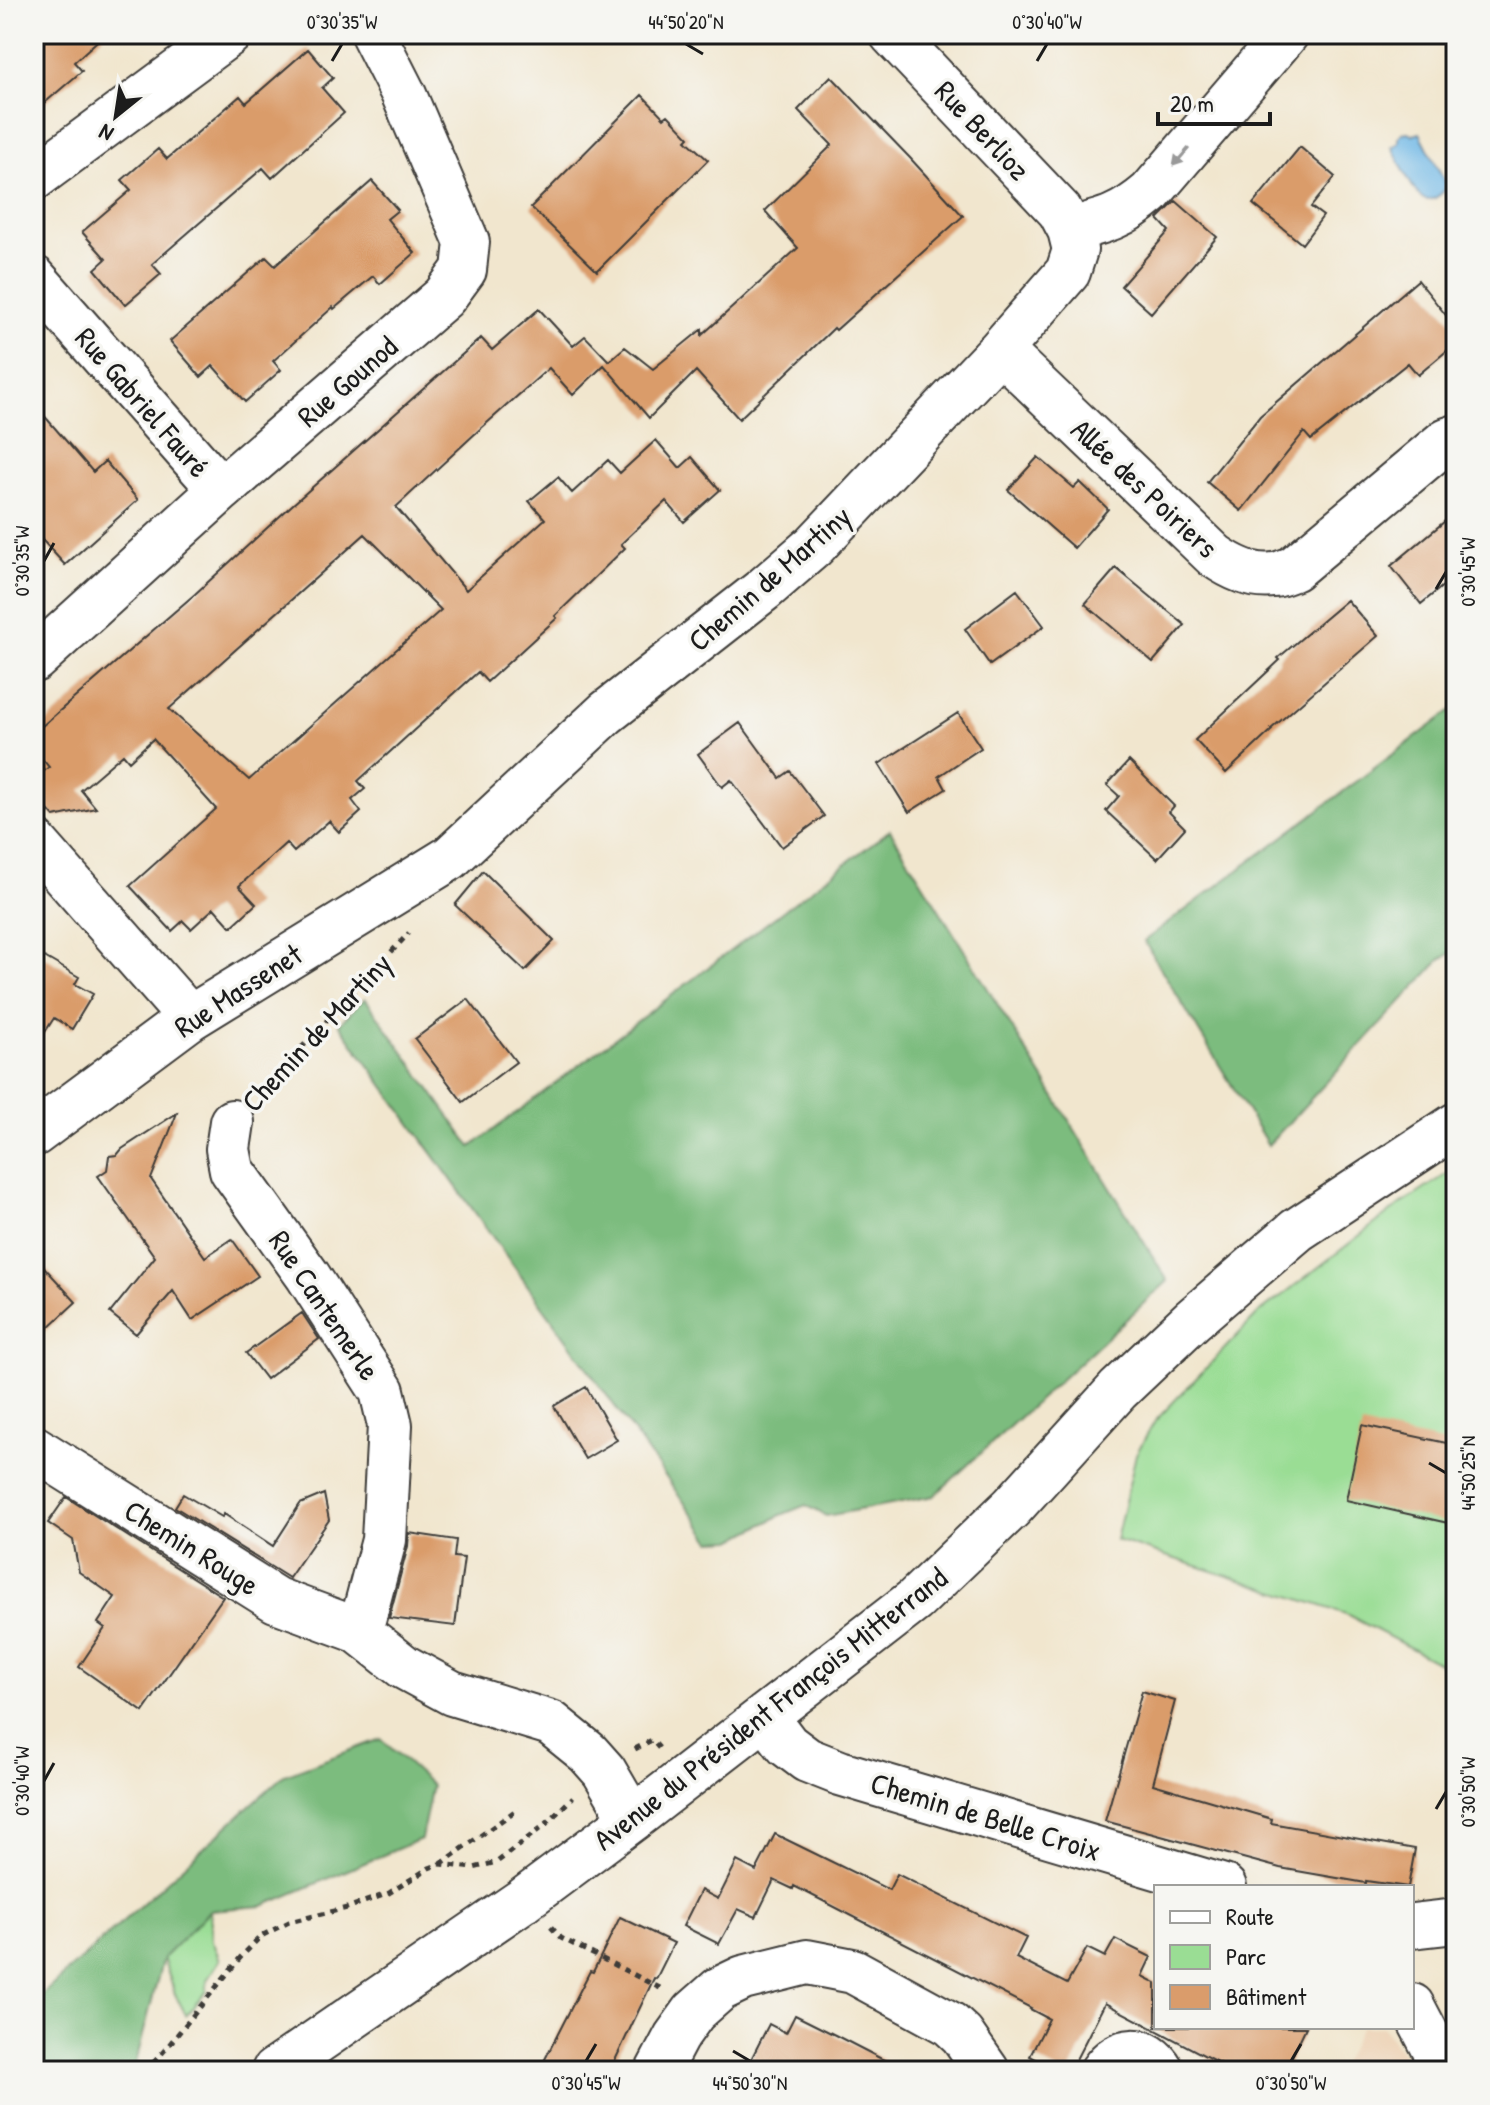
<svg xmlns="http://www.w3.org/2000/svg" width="1490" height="2105" viewBox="0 0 1490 2105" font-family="'Patrick Hand',sans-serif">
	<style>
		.built { fill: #eed6bb }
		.green { fill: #9add94; stroke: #5b7c58; stroke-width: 2 }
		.forest { fill: #7bbc7e; stroke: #4c6c4d; stroke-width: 2 }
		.water { fill: #6eb7e6; stroke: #456a81; stroke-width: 2 }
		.building { fill: #da9c6b; fill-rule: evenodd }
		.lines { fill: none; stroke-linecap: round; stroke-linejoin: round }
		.minor-casing { stroke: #3c3a37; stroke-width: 48 }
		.path { stroke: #3c3a37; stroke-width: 5; stroke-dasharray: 6 6; stroke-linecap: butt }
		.minor { stroke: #fff; stroke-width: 44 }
		.oneway { fill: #999 }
		.ticks { fill: none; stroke: #1c1c1c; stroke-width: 3 }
		.labels { text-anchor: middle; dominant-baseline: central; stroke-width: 7; stroke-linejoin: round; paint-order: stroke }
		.street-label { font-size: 30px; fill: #1c1c1c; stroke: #f6f6f2 }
		.neatline { fill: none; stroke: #1c1c1c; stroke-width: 3 }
		.ticks-label { font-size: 20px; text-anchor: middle; fill: #1c1c1c }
	</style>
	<rect width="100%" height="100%" fill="#f6f6f2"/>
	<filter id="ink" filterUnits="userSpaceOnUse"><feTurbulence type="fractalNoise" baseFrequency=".0125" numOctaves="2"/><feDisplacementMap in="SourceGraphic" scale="16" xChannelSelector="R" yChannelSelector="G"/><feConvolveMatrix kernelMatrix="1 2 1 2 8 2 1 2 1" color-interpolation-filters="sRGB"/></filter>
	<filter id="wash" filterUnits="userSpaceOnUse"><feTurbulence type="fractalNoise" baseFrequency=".006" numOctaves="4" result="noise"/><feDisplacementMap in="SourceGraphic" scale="32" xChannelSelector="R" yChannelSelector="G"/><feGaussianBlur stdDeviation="1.8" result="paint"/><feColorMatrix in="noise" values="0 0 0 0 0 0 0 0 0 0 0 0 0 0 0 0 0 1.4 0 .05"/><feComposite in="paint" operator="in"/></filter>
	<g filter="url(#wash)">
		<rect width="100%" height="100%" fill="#f1e6ce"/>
		<!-- built -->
		<path class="built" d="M1361 2027H1382L1406 2058 1412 2071H1338Z"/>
		<!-- green -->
		<path class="green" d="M1456 1168V1672L1346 1614 1116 1540 1136 1454 1155 1421 1258 1314 1390 1212Z
			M210 1909 212 1941 220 1960 207 1980V1991L186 2015 175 1994 163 1958Z"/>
		<!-- forest -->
		<path class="forest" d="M1456 707V950L1440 960 1268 1145 1144 941Z
			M890 830 1168 1281 934 1496 826 1516 806 1505 781 1515 733 1540 712 1541 339 1024 365 998 471 1147Z
			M381 1739 432 1785 421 1839 263 1906 210 1910 163 1958 135 2066 124 2071H34V2002L284 1775Z"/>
		<!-- water -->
		<path class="water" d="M1408 132 1414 135 1420 133 1445 182 1444 191C1440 195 1434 200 1427 200 1415 199 1398 158 1392 147L1399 143V137L1402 133Z"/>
		<g id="blocks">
			<!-- building -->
			<path class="building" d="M34 34H105L74 62 82 71 34 112Z
				M308 49 333 78 322 88 344 113 272 178 263 168 152 264 161 274 125 305 95 269 106 259 82 232 131 190 122 180 158 149 167 159 240 96 246 103Z
				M831 76 910 158 963 216 836 330 834 328 739 419 696 371 649 418 604 365 573 395 549 368 478 431 396 507 466 590 545 519 529 501 558 477 572 493 608 460 620 473 656 440 680 468 692 457 720 490 684 522 666 501 621 544 625 548 555 616 557 618 487 682 478 672 358 781 365 789 352 800 361 812 339 832 329 821 294 852 286 843 239 886 256 904 231 927 214 908 191 929 183 921 172 931 130 886 216 809 153 739 129 761 123 754 81 790 96 808 54 817 34 794V779L49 767 34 749V733L195 594 291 506 481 338 492 350 539 309 573 346 585 336 609 361 625 347 653 369 702 329V335L798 248 765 211 832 145 798 110ZM365 534 441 610 249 780 169 709Z
				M642 95 664 118 668 115 689 137 686 140 708 160 597 271 531 207Z
				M1300 147 1335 177 1311 207 1323 216 1302 244 1253 204Z
				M372 181 398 210 387 219 415 253 380 284 373 276 334 309 333 307 273 361 281 370 245 402 213 366 201 377 170 341 266 257 275 266Z
				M1176 201 1217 237 1151 313 1121 286 1169 231 1158 219Z
				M1418 280 1456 328V343L1418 375 1408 363 1311 440 1304 432 1241 511 1207 482 1260 416Z
				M34 404 93 472 105 461 138 500 65 565 34 531Z
				M1038 457 1074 488 1080 482 1108 509 1074 548 1008 490Z
				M1456 512V575L1421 604 1391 566Z
				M1116 568 1185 625 1153 662 1085 604Z
				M1017 590 1044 626 990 665 965 629Z
				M1347 600 1378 636 1271 729 1272 730 1226 773 1195 740 1280 660 1278 658Z
				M958 713 981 748 939 776 946 789 909 812 879 764Z
				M740 723 780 778 790 771 824 816 782 847 731 780 722 787 698 754Z
				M1129 761 1174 806 1169 812 1185 828 1157 859 1106 811 1119 796 1107 785Z
				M483 871 554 941 525 971 455 905Z
				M34 951 79 977 75 984 93 994 72 1029 54 1018 34 1049Z
				M468 999 516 1062 463 1102 415 1039Z
				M177 1113 151 1179 205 1257 232 1239 258 1276 192 1320 173 1291 136 1334 110 1313 155 1257 98 1176 107 1170 109 1156 117 1155 122 1149Z
				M34 1256 76 1302 34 1341Z
				M302 1313 319 1339 266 1379 246 1353Z
				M586 1387 617 1440 585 1459 554 1406Z
				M1362 1425 1456 1445V1489L1448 1523 1346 1500Z
				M183 1494 222 1517 224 1514 273 1546 300 1504 324 1494 329 1520 289 1578 175 1507Z
				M66 1497 223 1597 143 1712 79 1667 105 1628 98 1623 115 1597 79 1572 73 1540 48 1523Z
				M409 1533 456 1540 454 1557 464 1558 455 1626 389 1618 408 1546Z
				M1142 1691 1175 1701 1153 1784 1272 1819 1271 1823 1415 1849 1408 1887 1366 1881V1883L1280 1868 1105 1821Z
				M775 1834 889 1890 897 1874 1026 1938 1016 1958 1067 1984 1087 1948 1105 1957 1115 1939 1151 1957 1142 1976 1156 1983V2027H1306L1285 2071H1234L1105 2003 1070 2071H1059L1030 2056 1049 2019 1030 2009 1031 2008 794 1886 793 1889 774 1880 756 1917 738 1909 719 1944 683 1926 701 1890 718 1899 737 1861 756 1871Z
				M620 1917 674 1943 656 1979 654 1978 610 2071H539L590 1971 593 1972Z
				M795 2015 835 2035 905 2071H745L769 2024 786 2033Z"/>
		</g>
	</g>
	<g filter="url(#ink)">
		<use href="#blocks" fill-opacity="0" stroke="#3c3a37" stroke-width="2"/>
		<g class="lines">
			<defs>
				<path id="minor" d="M34 178 229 34
					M1070 230C1105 221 1122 217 1150 193L1286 34
					M34 278 221 490
					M1000 350 1215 556C1231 567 1252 578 1273 575 1279 575 1286 571 1293 569L1447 440 1456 437
					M34 660 221 490 444 297 464 270 467 242 404 95 373 34
					M34 841 190 1018
					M232 1122 228 1149 232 1170 308 1276 382 1391 390 1425 384 1540 364 1616 357 1630
					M34 1134 190 1018 450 858 606 713 763 590 814 546 1000 350 1068 272 1075 250 1070 230 1060 211 892 34
					M34 1448 276 1600 357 1630 404 1667 452 1693 551 1723 588 1753 604 1771 621 1800 635 1817
					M765 1716 787 1745 807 1760 840 1773 1224 1887
					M1412 1926 1456 1921
					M1412 2006 1446 2071
					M274 2071 525 1899 635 1817 915 1600 1012 1507 1118 1390 1192 1320 1297 1230 1456 1125
					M658 2071 676 2037 694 2012 720 1989 743 1978 807 1962 853 1971 950 2024 962 2035 987 2071
					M1102 2071C1118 2047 1147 2044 1162 2071"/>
			</defs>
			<!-- minor casing -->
			<use href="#minor" class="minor-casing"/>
			<!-- path -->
			<path class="path" d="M260 1092 409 933
				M635 1749 652 1740 659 1748
				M441 1864 519 1808
				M551 1927 561 1938 660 1988
				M145 2071 159 2057 240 1958 261 1936 289 1922 347 1908 389 1893 429 1868 440 1864 474 1868 497 1862 546 1824 573 1797"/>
			<!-- minor -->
			<use href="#minor" class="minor"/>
		</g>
		<!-- one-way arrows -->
		<defs><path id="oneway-solid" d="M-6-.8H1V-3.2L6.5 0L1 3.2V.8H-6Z" transform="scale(2)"/></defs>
		<use class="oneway" href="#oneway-solid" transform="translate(1181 157) rotate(131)"/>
	</g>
	<!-- ticks -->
	<path class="ticks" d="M686 44 703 54M332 61 342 44M1037 61 1047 44M44 561 54 543M1436 589 1446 572M1429 1463 1446 1473M44 1781 54 1763M1436 1809 1446 1792M733 2051 750 2061M586 2061 596 2044M1291 2061 1301 2044"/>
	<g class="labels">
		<!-- street labels -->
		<g class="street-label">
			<text transform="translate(983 130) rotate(47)">Rue Berlioz</text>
			<text transform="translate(347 381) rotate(-41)">Rue Gounod</text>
			<text transform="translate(143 402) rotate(49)">Rue Gabriel Fauré</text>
			<text transform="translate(1145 488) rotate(43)">Allée des Poiriers</text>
			<text transform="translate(769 578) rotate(-41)">Chemin de Martiny</text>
			<text transform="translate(238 990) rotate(-33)">Rue Massenet</text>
			<text transform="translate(316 1032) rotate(-47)">Chemin de Martiny</text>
			<text transform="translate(325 1305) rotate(56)">Rue Cantemerle</text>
			<text transform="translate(192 1547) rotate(32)">Chemin Rouge</text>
			<text transform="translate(770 1708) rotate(-38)">Avenue du Président François Mitterrand</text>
			<text transform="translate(986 1816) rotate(17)">Chemin de Belle Croix</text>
		</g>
	</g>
	<!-- margin -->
	<rect width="1490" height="2105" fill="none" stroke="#f6f6f2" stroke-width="88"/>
	<!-- legend -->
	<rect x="1154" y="1885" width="260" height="144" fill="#f6f6f2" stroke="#9f9f9c" stroke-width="2"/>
	<rect x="1170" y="1911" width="40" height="12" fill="#ffffff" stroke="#9f9f9c" stroke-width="2"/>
	<text x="1226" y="1925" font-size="24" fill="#1c1c1c">Route</text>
	<rect x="1170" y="1945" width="40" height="24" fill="#9add94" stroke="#9f9f9c" stroke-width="2"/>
	<text x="1226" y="1965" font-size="24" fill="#1c1c1c">Parc</text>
	<rect x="1170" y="1985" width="40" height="24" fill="#da9c6b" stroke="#9f9f9c" stroke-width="2"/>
	<text x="1226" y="2005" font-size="24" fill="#1c1c1c">Bâtiment</text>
	<!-- north arrow -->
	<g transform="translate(116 116) rotate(210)" stroke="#f6f6f2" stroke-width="6" paint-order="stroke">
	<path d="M0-6L14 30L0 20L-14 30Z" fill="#1c1c1c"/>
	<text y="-12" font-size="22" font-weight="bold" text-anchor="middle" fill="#1c1c1c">N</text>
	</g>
	<!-- scale -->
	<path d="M1158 112v12h112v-12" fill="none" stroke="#1c1c1c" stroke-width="4"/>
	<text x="1170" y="112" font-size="24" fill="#1c1c1c" stroke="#f6f6f2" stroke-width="6" paint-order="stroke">20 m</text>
	<rect x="44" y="44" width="1402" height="2017" class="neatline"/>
	<g class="ticks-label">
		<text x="342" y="29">0°30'35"W</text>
		<text x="686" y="29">44°50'20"N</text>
		<text x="1047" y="29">0°30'40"W</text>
		<text transform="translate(22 561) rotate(-90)" y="7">0°30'35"W</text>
		<text transform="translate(1468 572) rotate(-90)" y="7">0°30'45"W</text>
		<text transform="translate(1468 1473) rotate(-90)" y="7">44°50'25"N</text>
		<text transform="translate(22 1781) rotate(-90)" y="7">0°30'40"W</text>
		<text transform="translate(1468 1792) rotate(-90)" y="7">0°30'50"W</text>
		<text x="586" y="2090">0°30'45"W</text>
		<text x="750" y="2090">44°50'30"N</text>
		<text x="1291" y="2090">0°30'50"W</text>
	</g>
</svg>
